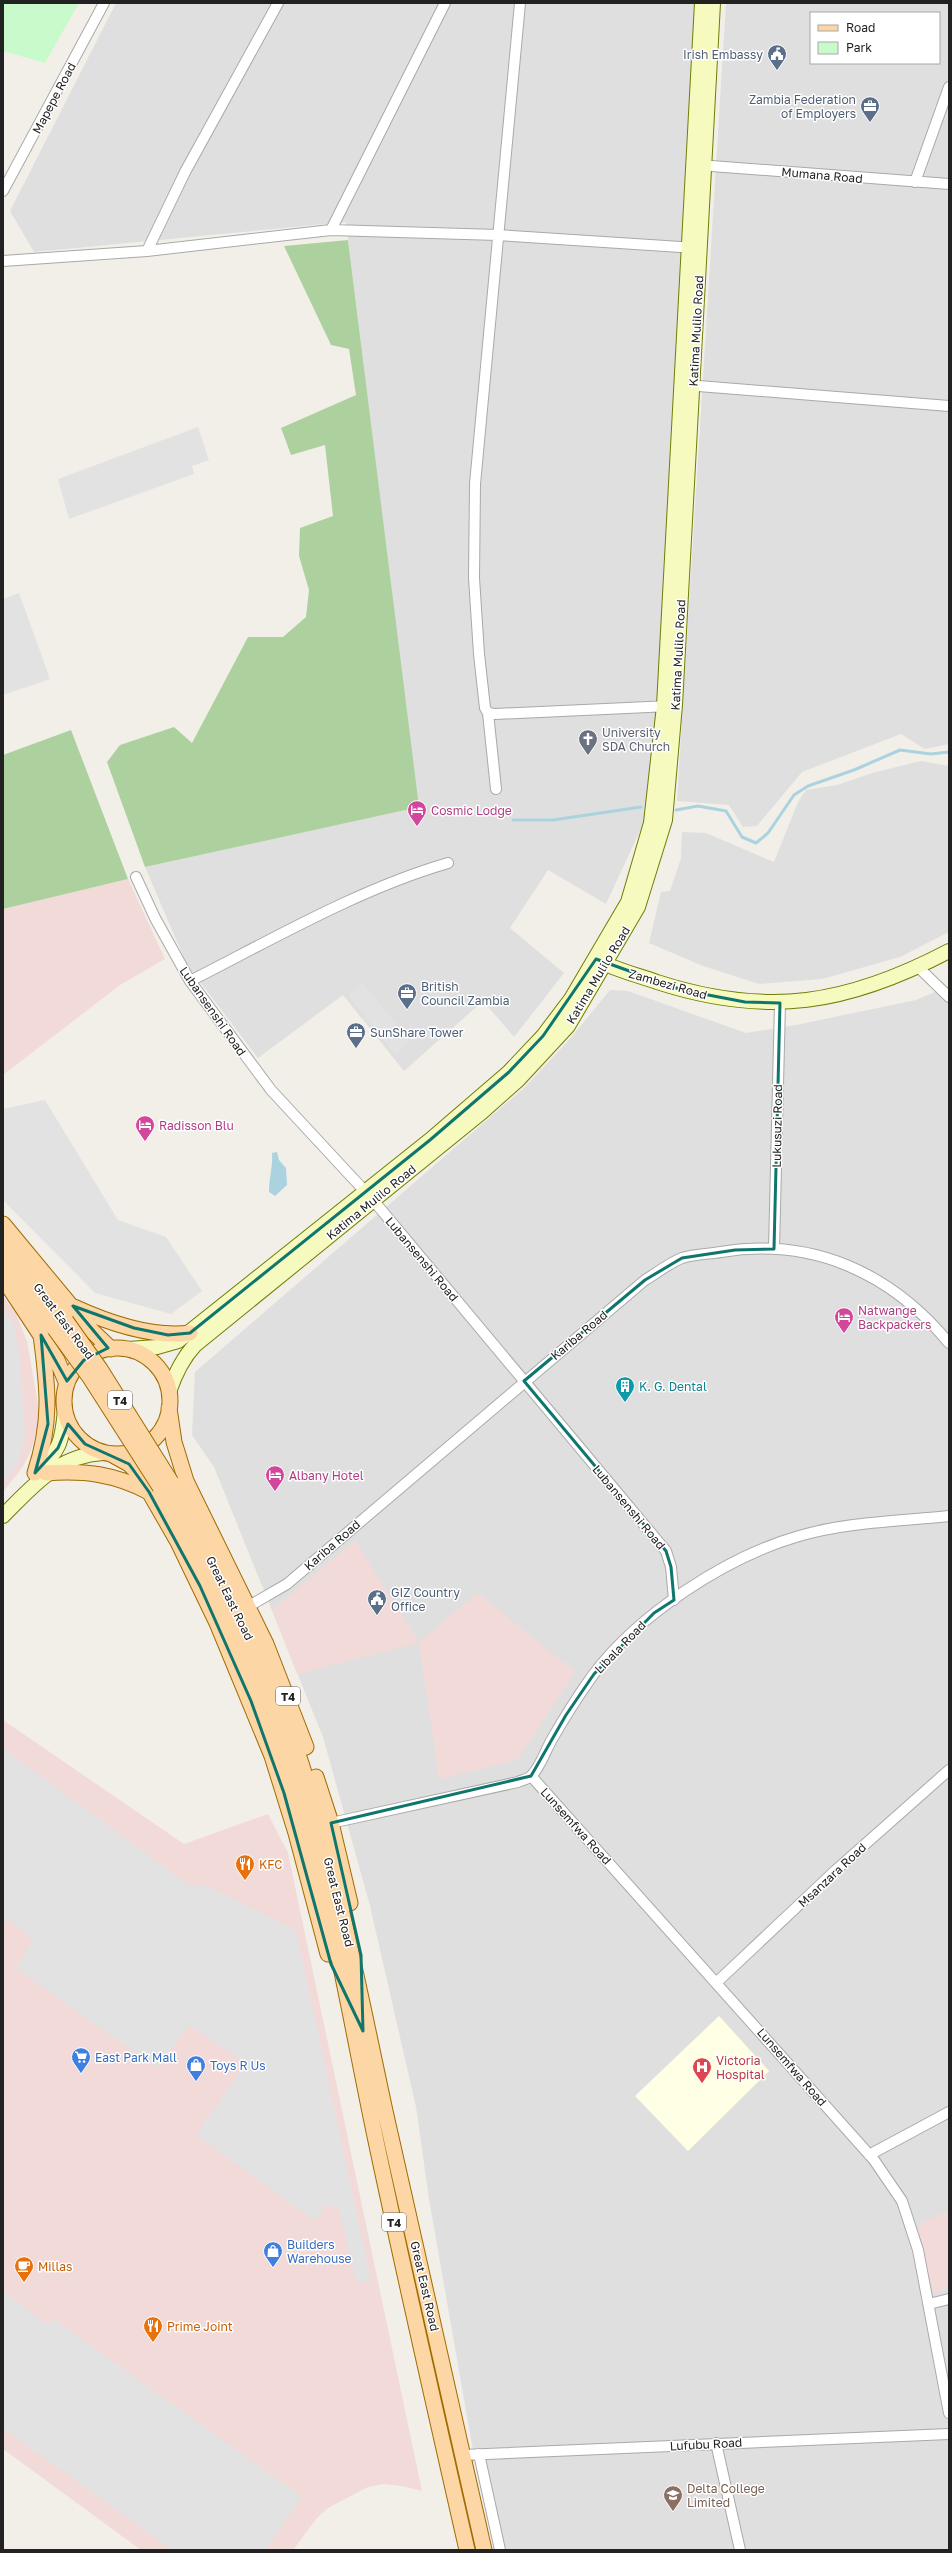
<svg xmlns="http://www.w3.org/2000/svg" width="952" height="2553" viewBox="0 0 952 2553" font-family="'Golos Text',sans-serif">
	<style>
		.residential { fill: #e0dfdf; fill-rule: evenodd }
		.commercial { fill: #f2dad9 }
		.education { fill: #ffffe5 }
		.forest { fill: #add19e }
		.park { fill: #c8facc }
		.parking { fill: #e2e2e2 }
		.water { fill: #aad3df }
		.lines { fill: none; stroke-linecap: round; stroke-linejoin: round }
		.stream { stroke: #aad3df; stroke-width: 3 }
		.street-casing { stroke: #a9a9a9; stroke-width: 12 }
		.secondary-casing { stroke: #707d05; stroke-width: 16 }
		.primary-casing { stroke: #a06b00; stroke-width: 17 }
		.street { stroke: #fff; stroke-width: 10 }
		.secondary { stroke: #f7fabf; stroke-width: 14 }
		.primary { stroke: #fcd6a4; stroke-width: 15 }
		.primary-bridge-casing { stroke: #a06b00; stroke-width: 17; stroke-linecap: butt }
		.primary-bridge { stroke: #fcd6a4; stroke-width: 15 }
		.marked { fill: none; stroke: #0f766e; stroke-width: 3; stroke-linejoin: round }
		.labels { text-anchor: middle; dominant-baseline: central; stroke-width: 3; stroke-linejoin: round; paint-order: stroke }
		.shield { fill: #fff; stroke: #646464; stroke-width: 1 }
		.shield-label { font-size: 11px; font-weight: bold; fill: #222 }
		.service-label { font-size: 12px; fill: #4e5e75; stroke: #fff; text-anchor: start }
		.street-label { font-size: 12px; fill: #222; stroke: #fff }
		.worship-label { font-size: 12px; fill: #5b616d; stroke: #fff; text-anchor: start }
		.hotel-label { font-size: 12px; fill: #b23c85; stroke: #fff; text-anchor: start }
		.culture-label { font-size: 12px; fill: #0d838f; stroke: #fff; text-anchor: start }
		.food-label { font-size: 12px; fill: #c56008; stroke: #fff; text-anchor: start }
		.shop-label { font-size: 12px; fill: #366cbe; stroke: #fff; text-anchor: start }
		.health-label { font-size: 12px; fill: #be3a42; stroke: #fff; text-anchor: start }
		.education-label { font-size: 12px; fill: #785e54; stroke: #fff; text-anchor: start }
	</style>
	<rect width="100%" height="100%" fill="#f2efe9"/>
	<!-- residential -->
	<path class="residential" d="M116 3H695L658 721 644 822 606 904 548 870 510 928 564 973 514 1037 483 1001 404 1071 343 995 258 1058 187 965 145 867 418 807 346 222 34 252 10 211Z
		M726 3H949V744L925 749 901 734 802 772 757 826 743 827 729 805 677 801ZM811 13H939V63H811Z
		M921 761 949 766V932L900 957 822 979 759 984 703 966 649 943 661 892 670 891 681 858 682 832 706 833 774 862 798 802 806 790 837 785 872 773Z
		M949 986V2550H496L472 2445 429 2199 416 2107 370 1906 323 1737 214 1467 192 1435 195 1372 524 1088 569 1040 610 990 628 991 746 1033 796 1025 916 1000Z"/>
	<!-- commercial -->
	<path class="commercial" d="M128 879 165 959 120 985 3 1075V909Z
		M3 1296 16 1314 27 1341 38 1404V1427L30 1453 22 1468 3 1492Z
		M355 1541 419 1642 478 1593 575 1672 517 1760 439 1779 419 1643 297 1674 272 1610Z
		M3 1720 184 1844 268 1814 288 1853 422 2491 402 2486 383 2484 368 2487 328 2508 317 2518 293 2550H141L3 2449Z
		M949 2211V2289L930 2293 915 2232 923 2222Z"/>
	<!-- education -->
	<path class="education" d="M719 2016 769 2071 688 2151 635 2096Z"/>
	<!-- forest -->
	<path class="forest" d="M348 240 419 807 145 867 107 762 120 745 174 727 192 743 248 637H283L306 617 309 590 299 556 300 528 333 516 325 445 291 455 281 428 356 395 349 349 331 345 284 246Z
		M71 730 128 879 3 909V755Z"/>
	<!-- park -->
	<path class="park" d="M3 3H79L45 63 3 51Z"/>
	<!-- parking -->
	<path class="parking" d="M198 427 209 460 192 466 194 474 69 519 58 479Z
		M19 593 50 679 3 695V599Z
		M363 983 410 1042 395 1054 348 995Z
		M45 1100 118 1220 166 1237 202 1291 171 1314 95 1293 3 1200V1109Z
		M3 1309 12 1319 19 1351 25 1434 18 1463 3 1483Z
		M3 1748 190 1886H207L296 1930 371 2281 356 2283 339 2208 327 2205 315 2221 196 2135 246 2063 189 2025 157 2068 16 1968 33 1940 8 1919 3 1925Z
		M3 2291 46 2324 55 2320 302 2497 265 2550H172L3 2428Z"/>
	<!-- water -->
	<path class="water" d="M277 1152 279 1160 286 1168 287 1185 275 1196 269 1192C269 1178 273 1166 272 1153Z"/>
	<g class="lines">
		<!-- stream -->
		<path class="stream" d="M676 810 698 806 726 811 742 837 756 843 768 833 794 795 808 786 854 770 900 750 931 754 949 752
			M513 820H553L641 807"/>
		<defs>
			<path id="street" d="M520 3 475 484 474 578 479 654 485 708 488 713 495 714 670 706
				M698 165 949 184
				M915 182 949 87
				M3 191 104 3
				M331 230 445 3
				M147 251 185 172 278 3
				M3 261 147 251 331 230 498 235 696 248
				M686 385 949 406
				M488 713 496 789
				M136 877 155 918 190 981 271 1090 373 1200 666 1551 671 1567 674 1600
				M918 967 949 997
				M190 981C273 939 359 889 448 863
				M774 1249 780 1003
				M249 1606 287 1584 645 1280C657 1273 669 1263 682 1258 694 1254 709 1254 721 1252 813 1237 891 1273 949 1343
				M531 1776 874 2160 902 2201 918 2250 949 2413
				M331 1823 518 1782C522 1780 529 1779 532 1775 540 1767 545 1752 551 1741 564 1718 578 1696 593 1675 639 1614 726 1557 799 1536 847 1522 900 1521 949 1516
				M717 1982 836 1870 949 1770
				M869 2155 949 2112
				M929 2304 949 2299
				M716 2443 740 2550
				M479 2454 500 2550
				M463 2455 949 2434"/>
			<path id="secondary" d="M597 960C616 970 637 975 657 982 768 1018 848 1004 949 951
				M128 1349 157 1347 178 1341 430 1140 509 1072 543 1036 571 999 628 902 651 823 664 706 702 3
				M169 1392C175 1374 182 1359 195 1345L482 1112 518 1080 568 1026 638 907 665 820 675 705 713 3
				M36 1472C60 1451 62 1442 65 1410
				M3 1516C32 1487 58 1455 103 1453"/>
			<path id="primary" d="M3 1224 91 1330 111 1349
				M3 1243 66 1321
				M3 1262 55 1329
				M3 1278 57 1360 67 1384
				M74 1307C109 1323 151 1338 190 1333
				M64 1401a53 53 0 1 1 106 0a53 53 0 1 1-106 0Z
				M169 1408 174 1442 186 1481 266 1644 306 1747
				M111 1454 129 1464 139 1474 178 1542 217 1623 272 1756 296 1833 328 1954
				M35 1473C52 1421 48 1388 41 1335
				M46 1473C84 1470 115 1474 149 1492
				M171 1482C218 1568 265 1658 297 1751 336 1869 359 1990 385 2111 417 2258 452 2404 484 2550
				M160 1487C221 1596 274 1710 308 1830 337 1932 354 2037 376 2141 405 2278 436 2414 467 2550
				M316 1777 331 1823 350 1903"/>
		</defs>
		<!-- street casing -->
		<use href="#street" class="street-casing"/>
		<!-- secondary casing -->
		<use href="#secondary" class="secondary-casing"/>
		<!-- primary casing -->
		<use href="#primary" class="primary-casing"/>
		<!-- street -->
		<use href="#street" class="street"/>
		<!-- secondary -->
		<use href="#secondary" class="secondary"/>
		<!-- primary -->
		<use href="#primary" class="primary"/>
		<defs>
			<path id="primary-bridge" d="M66 1321 100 1369 171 1482
				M55 1329 89 1376 160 1487"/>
		</defs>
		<!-- primary-bridge casing -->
		<use href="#primary-bridge" class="primary-bridge-casing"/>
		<!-- primary-bridge -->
		<use href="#primary-bridge" class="primary-bridge"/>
	</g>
	<!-- marked area -->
	<path class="marked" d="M596 959 682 990 745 1002 780 1003 774 1249 735 1250 682 1258 645 1280 524 1381 666 1551 671 1567 674 1600 654 1613 594 1674 566 1715 531 1776 331 1823 361 1955 363 2031 331 1964 284 1793 251 1701 200 1586 149 1492 129 1464 85 1444 68 1424 58 1448 35 1473 48 1424 41 1335 67 1381 84 1360 108 1348 73 1306 134 1328 168 1335 190 1333 430 1140 509 1072 543 1036Z"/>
	<!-- icons -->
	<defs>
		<symbol id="civic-pin" viewBox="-11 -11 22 30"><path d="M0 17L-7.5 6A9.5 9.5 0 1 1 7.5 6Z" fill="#5c6f8a" stroke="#fff"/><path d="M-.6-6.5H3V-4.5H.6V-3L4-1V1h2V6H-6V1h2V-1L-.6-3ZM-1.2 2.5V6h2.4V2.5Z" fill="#fff"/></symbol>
		<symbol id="office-pin" viewBox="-11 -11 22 30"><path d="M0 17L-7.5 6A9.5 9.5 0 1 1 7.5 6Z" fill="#5c6f8a" stroke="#fff"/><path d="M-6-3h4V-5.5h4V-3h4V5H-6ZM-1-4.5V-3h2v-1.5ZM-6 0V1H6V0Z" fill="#fff"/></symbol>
		<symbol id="church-pin" viewBox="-11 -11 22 30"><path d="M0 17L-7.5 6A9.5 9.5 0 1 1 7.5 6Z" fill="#6b7280" stroke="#fff"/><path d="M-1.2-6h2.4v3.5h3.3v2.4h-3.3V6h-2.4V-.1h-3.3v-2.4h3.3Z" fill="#fff"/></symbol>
		<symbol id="hotel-pin" viewBox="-11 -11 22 30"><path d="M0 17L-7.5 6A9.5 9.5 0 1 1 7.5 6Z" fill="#d1479c" stroke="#fff"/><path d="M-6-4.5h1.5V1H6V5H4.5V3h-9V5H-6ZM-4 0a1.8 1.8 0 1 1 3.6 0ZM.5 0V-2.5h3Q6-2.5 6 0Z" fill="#fff"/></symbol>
		<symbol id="building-pin" viewBox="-11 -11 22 30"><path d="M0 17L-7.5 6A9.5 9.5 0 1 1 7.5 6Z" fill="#0f9aa8" stroke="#fff"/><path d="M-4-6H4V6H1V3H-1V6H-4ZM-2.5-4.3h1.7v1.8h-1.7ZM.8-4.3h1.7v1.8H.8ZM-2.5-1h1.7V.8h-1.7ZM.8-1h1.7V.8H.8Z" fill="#fff"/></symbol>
		<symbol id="restaurant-pin" viewBox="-11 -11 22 30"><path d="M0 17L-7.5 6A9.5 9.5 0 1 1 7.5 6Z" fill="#e8710a" stroke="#fff"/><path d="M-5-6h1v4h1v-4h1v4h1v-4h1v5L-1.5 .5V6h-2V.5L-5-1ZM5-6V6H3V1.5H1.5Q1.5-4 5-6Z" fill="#fff"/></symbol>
		<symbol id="supermarket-pin" viewBox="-11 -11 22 30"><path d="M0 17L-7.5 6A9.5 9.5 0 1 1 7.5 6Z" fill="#3f7fe0" stroke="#fff"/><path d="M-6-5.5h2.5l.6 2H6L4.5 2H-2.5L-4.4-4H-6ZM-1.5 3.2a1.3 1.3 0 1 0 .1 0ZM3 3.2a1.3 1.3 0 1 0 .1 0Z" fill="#fff"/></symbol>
		<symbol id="shop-pin" viewBox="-11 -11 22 30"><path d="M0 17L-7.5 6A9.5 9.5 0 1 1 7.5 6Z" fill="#3f7fe0" stroke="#fff"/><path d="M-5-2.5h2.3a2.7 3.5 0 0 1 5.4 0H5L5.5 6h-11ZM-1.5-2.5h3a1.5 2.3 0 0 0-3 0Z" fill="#fff"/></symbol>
		<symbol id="hospital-pin" viewBox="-11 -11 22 30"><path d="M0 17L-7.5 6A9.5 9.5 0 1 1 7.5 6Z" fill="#e0444e" stroke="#fff"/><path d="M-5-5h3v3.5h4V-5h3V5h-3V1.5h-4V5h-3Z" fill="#fff"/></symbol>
		<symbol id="cafe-pin" viewBox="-11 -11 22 30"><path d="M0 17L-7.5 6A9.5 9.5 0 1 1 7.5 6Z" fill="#e8710a" stroke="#fff"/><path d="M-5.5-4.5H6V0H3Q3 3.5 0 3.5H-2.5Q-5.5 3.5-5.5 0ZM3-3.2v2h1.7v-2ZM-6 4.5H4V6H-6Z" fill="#fff"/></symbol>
		<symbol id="university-pin" viewBox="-11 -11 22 30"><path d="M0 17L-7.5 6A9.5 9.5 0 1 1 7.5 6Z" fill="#8d6e63" stroke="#fff"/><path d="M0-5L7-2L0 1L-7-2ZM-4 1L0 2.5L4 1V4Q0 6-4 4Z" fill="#fff"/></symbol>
	</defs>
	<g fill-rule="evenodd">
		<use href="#civic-pin" x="766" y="43" width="22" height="30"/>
		<use href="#office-pin" x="859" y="95" width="22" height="30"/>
		<use href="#church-pin" x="577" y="728" width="22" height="30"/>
		<use href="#hotel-pin" x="406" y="799" width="22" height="30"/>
		<use href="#office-pin" x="396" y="982" width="22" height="30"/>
		<use href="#office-pin" x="345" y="1021" width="22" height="30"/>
		<use href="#hotel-pin" x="134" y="1114" width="22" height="30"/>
		<use href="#hotel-pin" x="833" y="1306" width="22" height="30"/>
		<use href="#building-pin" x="614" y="1375" width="22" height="30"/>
		<use href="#hotel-pin" x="264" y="1464" width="22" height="30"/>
		<use href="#civic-pin" x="366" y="1588" width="22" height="30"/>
		<use href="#restaurant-pin" x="234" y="1853" width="22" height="30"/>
		<use href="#supermarket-pin" x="70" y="2046" width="22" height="30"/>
		<use href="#shop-pin" x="185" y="2054" width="22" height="30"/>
		<use href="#hospital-pin" x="691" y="2056" width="22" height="30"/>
		<use href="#shop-pin" x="262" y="2240" width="22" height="30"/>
		<use href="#cafe-pin" x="13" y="2255" width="22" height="30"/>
		<use href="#restaurant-pin" x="142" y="2315" width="22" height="30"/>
		<use href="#university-pin" x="662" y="2484" width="22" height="30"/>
	</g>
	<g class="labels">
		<!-- shield labels -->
		<g class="shield">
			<rect x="108" y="1391" width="24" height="18" rx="3"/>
			<rect x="276" y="1687" width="24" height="18" rx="3"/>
			<rect x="382" y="2213" width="24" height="18" rx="3"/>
		</g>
		<g class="shield-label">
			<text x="120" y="1400">T4</text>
			<text x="288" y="1696">T4</text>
			<text x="394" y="2222">T4</text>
		</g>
		<!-- service labels -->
		<g class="service-label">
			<text x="763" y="54" text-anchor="end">Irish Embassy</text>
			<text x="856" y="99" text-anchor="end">Zambia Federation<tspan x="856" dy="14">of Employers</tspan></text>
			<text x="421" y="986">British<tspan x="421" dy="14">Council Zambia</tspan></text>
			<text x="370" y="1032">SunShare Tower</text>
			<text x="391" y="1592">GIZ Country<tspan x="391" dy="14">Office</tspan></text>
		</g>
		<!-- street labels -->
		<g class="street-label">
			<text transform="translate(54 98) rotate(-62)">Mapepe Road</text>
			<text transform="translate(822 175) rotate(5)">Mumana Road</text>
			<text transform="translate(696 331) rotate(-87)">Katima Mulilo Road</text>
			<text transform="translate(678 655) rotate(-87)">Katima Mulilo Road</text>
			<text transform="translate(598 975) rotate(-59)">Katima Mulilo Road</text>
			<text transform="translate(668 984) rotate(16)">Zambezi Road</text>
			<text transform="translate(213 1011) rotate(55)">Lubansenshi Road</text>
			<text transform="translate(777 1126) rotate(-89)">Lukusuzi Road</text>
			<text transform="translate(371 1202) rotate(-39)">Katima Mulilo Road</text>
			<text transform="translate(422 1259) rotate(50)">Lubansenshi Road</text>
			<text transform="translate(64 1321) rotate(53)">Great East Road</text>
			<text transform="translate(579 1335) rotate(-40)">Kariba Road</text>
			<text transform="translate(629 1507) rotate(50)">Lubansenshi Road</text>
			<text transform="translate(332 1545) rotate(-41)">Kariba Road</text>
			<text transform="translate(230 1598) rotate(64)">Great East Road</text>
			<text transform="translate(620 1647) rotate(-46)">Libala Road</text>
			<text transform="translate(576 1826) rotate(48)">Lunsemfwa Road</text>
			<text transform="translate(832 1875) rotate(-43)">Msanzara Road</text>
			<text transform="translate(339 1902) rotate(76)">Great East Road</text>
			<text transform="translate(792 2067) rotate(49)">Lunsemfwa Road</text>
			<text transform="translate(425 2286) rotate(77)">Great East Road</text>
			<text transform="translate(706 2444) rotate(-3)">Lufubu Road</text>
		</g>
		<!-- worship labels -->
		<g class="worship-label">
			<text x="602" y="732">University<tspan x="602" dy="14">SDA Church</tspan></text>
		</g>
		<!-- hotel labels -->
		<g class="hotel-label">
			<text x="431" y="810">Cosmic Lodge</text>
			<text x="159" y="1125">Radisson Blu</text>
			<text x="858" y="1310">Natwange<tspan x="858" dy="14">Backpackers</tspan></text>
			<text x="289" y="1475">Albany Hotel</text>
		</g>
		<!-- culture labels -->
		<g class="culture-label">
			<text x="639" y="1386">K. G. Dental</text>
		</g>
		<!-- food labels -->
		<g class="food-label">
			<text x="259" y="1864">KFC</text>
			<text x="38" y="2266">Millas</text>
			<text x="167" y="2326">Prime Joint</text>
		</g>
		<!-- shop labels -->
		<g class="shop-label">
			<text x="95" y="2057">East Park Mall</text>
			<text x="210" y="2065">Toys R Us</text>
			<text x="287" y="2244">Builders<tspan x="287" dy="14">Warehouse</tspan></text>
		</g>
		<!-- health labels -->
		<g class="health-label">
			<text x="716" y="2060">Victoria<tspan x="716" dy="14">Hospital</tspan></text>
		</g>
		<!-- education labels -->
		<g class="education-label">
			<text x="687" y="2488">Delta College<tspan x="687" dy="14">Limited</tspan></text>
		</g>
	</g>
	<!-- border -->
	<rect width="952" height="2553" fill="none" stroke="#222222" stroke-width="8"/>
	<!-- legend -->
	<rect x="810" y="12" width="130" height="52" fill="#ffffff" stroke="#a7a7a7"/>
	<rect x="818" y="25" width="20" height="6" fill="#fcd6a4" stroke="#a7a7a7"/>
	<text x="846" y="32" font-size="12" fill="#222222">Road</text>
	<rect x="818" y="42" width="20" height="12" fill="#c8facc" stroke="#a7a7a7"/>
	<text x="846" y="52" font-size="12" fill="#222222">Park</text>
</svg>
